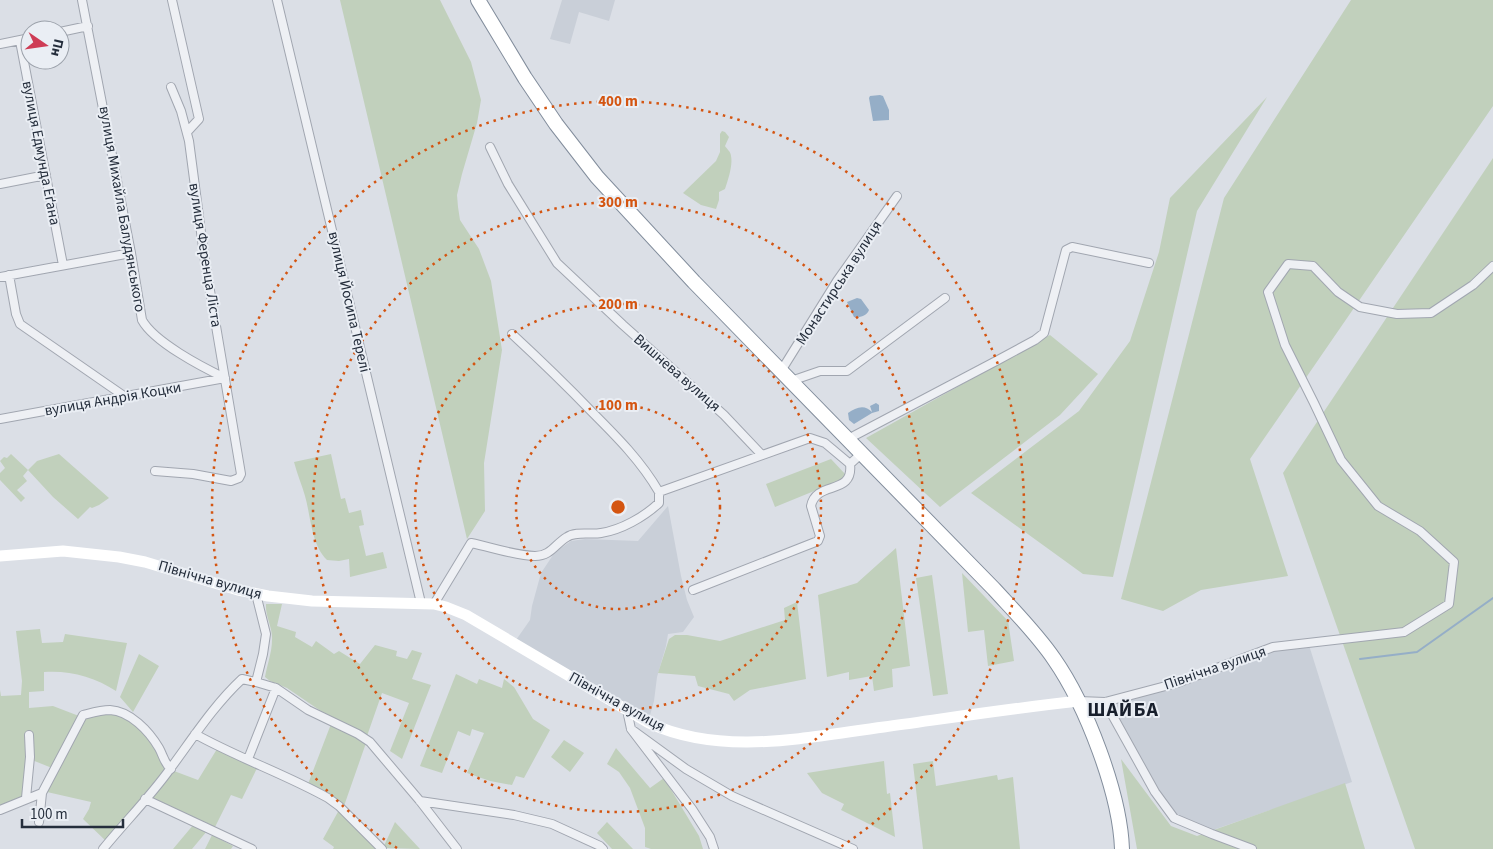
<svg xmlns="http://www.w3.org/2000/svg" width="1493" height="849" viewBox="0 0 1493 849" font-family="'Source Sans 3',sans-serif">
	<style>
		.built { fill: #c9cfd8 }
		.green { fill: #c1d0bc }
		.water { fill: #95aec7 }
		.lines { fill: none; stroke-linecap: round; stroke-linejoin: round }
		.stream { stroke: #95aec7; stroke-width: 2 }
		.street-casing { stroke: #a1a6b0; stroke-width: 10 }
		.highway-casing { stroke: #828d9c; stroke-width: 16 }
		.street { stroke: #eef0f4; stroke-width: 8 }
		.secondary { stroke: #fff; stroke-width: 11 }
		.highway { stroke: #fff; stroke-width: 14 }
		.ring { fill: none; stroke: #d45511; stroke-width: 2.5; stroke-dasharray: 2.5 5 }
		.labels { text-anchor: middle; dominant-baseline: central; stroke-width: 4; stroke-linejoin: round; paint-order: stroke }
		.street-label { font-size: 15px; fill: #252e3c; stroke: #eaeef4 }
		.district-label { font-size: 20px; font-weight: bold; letter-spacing: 1px; fill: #181f2c; stroke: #eaeef4 }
		.centre { fill: #d45511; stroke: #eaeef4; stroke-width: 2.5 }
		.ring-label { font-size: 15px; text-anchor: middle; font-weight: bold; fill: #d45511; stroke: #eaeef4; stroke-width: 4; stroke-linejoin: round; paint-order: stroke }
	</style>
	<rect width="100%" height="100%" fill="#dbdfe6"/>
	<!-- built -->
	<path class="built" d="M562 0H615L609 21 579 12 570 44 550 39Z
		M668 506 681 576 687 600 694 617 683 632 668 634 666 646 657 677 654 701 649 719 516 640 530 620 532 606 541 573 555 552 571 541 585 539 638 541Z
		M1308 642 1352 782 1207 832 1174 818 1105 702 1177 683 1273 647Z"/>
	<!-- green -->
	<path class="green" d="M340 0H440L471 62 481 100 477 123 462 174 457 195 458 207 460 220 479 249 491 281 502 350 484 463 485 511 467 539Z
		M1351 0H1493V106L1250 459 1288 576 1201 590 1163 611 1121 599 1224 198Z
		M1267 97 1197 211 1113 577 1083 574 971 493 1079 411 1130 341 1159 252 1170 198Z
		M722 131 725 132 729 137 725 146C727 149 731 152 731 156 733 165 728 180 725 189L719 192V200L716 209 701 205 683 193 716 161 720 152V134Z
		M1493 158V849H1415L1283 473Z
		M1050 335 1098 374 1060 415 940 507 866 438Z
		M11 454 28 470 37 461 59 454 109 498 99 505 92 508 90 507 78 519 53 497 28 470 23 476 27 481 17 490 25 498 21 502 0 480V473L5 468 0 461 4 457 7 458Z
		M331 454 341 499 345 498 349 513 361 510 364 525 359 526 366 556 383 552 387 568 350 577 349 559 339 561 327 560C311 544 311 517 305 496 302 485 297 474 294 462Z
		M831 459 846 475V478L775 507 766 484Z
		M896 548 910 666 892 669 893 687 874 691 872 676 849 680V672L827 677 818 595 857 583Z
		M962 573 1008 621 1014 661 988 666 984 630 968 632Z
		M932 575 948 694 933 696 916 578Z
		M797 602 806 679 750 690 734 701 729 694 698 686 695 676 658 673 669 639 675 635H687L720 641 785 620 784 608Z
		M266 604H282L277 626 296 632 295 637 312 647 316 641 334 654 339 651 360 664 375 645 397 651 396 656 407 659 412 650 422 653 412 679 431 685 402 759 390 751 409 703 382 693 367 736 331 718 287 688 270 681 265 677C267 665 272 652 272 640 273 628 265 616 266 604Z
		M40 629 42 643 63 642 65 634 127 643 116 691C95 677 69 670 44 672V691L29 692V708L53 706 79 716 52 768 32 760 28 756 24 796 0 806V690L1 696 21 695 22 681 16 631Z
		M139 654 159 666 133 712 120 697Z
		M456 674 477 684 479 679 502 688 504 679 514 687 533 719 550 730 524 778 516 776 512 785 490 781 467 773 484 733 472 729 470 736 458 731 442 773 420 766Z
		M108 712C112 713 117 713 120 714 141 721 159 750 166 770L107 842 83 819 89 809 91 802 47 792 85 718Z
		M331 724 366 743 344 806 329 793 308 784Z
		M564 740 584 753 570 772 551 757Z
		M616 748 650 788 664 778 699 836 703 849H651L645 847V828L630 788 619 772 607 764Z
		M217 749 258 766 242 799 231 795 214 829 152 798 174 771 198 780Z
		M1121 759 1171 826 1197 836 1345 783 1365 849H1137Z
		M884 761 887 794 890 793 895 837 841 810 844 804 822 793 807 773Z
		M933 761 936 786 997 775 998 780 1013 777 1020 849H923L913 764Z
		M339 810 379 849H333L334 847 323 839Z
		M395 822 420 849 383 848Z
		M607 822 633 849H612L597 833Z
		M194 824 207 831 192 849H173Z
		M212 835 233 846 231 849H205Z"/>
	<!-- water -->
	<path class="water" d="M880 95 883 96 889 110V120L873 121 869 98 870 96Z
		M857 298 861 299 869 310C867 316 859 318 854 317L847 302Z
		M876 403 879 405V411L872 413 854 424 849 420 848 413C856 407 865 404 872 412L870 406Z"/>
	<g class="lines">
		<!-- stream -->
		<path class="stream" d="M1360 659 1417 652 1493 598"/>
		<defs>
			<path id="street" d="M82 0 131 253 142 320C154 342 202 367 225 378
				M172 0 199 119 187 132
				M277 0 421 603
				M60 32 88 26
				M20 41 63 265
				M0 44 30 38
				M490 147 508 184 557 263 623 325 724 415 761 454
				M0 184 46 175
				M9 275 16 314 20 324 124 396
				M0 277 131 253
				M512 334C539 359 566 385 592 412 617 437 641 461 659 492L810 438 825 443 850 464
				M781 371 837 281 897 196
				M791 381 820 371H847L945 298
				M0 419 225 378
				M848 439 998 360 1035 340 1044 333 1066 250 1072 247 1149 263
				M155 471 193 474 231 481 239 478 241 474 204 255 189 141 181 111 171 87
				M693 590 818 541 820 536 811 506C816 480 854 496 850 464L862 453
				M256 594 266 634 263 654 256 682 276 688 308 710 358 734 370 742 420 801 457 849
				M434 604 471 543C491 547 516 556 535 556 551 556 555 544 567 537 576 531 591 535 601 533 621 530 644 517 659 503V492
				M1079 701 1105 702 1177 683 1273 647 1404 632 1449 604 1454 562 1420 531 1378 506 1341 460 1314 403 1285 345 1268 292 1288 264 1313 266 1338 292 1360 307 1397 314 1431 313 1473 285 1493 266
				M1105 702 1155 792 1174 818 1212 834 1252 849
				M627 710 631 729 692 809 710 837 714 849
				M631 729 686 769 732 796 853 849
				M195 734C238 758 285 774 328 798L339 806 382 849
				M248 759 276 688
				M26 798 30 757 29 735
				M145 799 252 849
				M420 801 514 815 552 824 600 846 603 849
				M0 810 42 793
				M39 822 42 793 83 715C91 713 101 710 110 710 130 711 149 731 159 748 163 755 164 763 171 769
				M103 849C125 822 150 797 170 769 193 738 214 705 242 679L256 682"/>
			<path id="highway" d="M478 0 525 78 556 124 597 177 694 282 994 589C1015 612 1037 634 1054 659 1086 705 1120 793 1122 849"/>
		</defs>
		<!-- street casing -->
		<use href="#street" class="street-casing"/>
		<!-- highway casing -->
		<use href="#highway" class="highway-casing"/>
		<!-- street -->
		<use href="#street" class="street"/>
		<!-- secondary -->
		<path class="secondary" d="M0 556 63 551 119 557 145 562 238 590 268 596 312 601 434 604 446 607 466 615 649 723C723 757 807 737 884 727 949 718 1014 708 1079 701"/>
		<!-- highway -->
		<use href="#highway" class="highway"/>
	</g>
	<!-- distance rings -->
	<g class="ring">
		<circle cx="618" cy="507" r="102"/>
		<circle cx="618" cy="507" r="203"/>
		<circle cx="618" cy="507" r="305"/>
		<path d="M397 848A406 406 0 1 1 839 848"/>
	</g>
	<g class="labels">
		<!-- street labels -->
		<g class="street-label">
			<text transform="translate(41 153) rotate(79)">вулиця Едмунда Еґана</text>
			<text transform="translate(122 209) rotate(80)">вулиця Михайла Балудянського</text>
			<text transform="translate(205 255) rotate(81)">вулиця Ференца Ліста</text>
			<text transform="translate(839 283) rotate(-57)">Монастирська вулиця</text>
			<text transform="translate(349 302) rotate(77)">вулиця Йосипа Терелі</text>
			<text transform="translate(677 373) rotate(41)">Вишнева вулиця</text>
			<text transform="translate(113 399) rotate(-10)">вулиця Андрія Коцки</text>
			<text transform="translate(210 580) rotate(16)">Північна вулиця</text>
			<text transform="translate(1215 668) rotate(-19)">Північна вулиця</text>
			<text transform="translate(617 702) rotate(29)">Північна вулиця</text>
		</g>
		<!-- district labels -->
		<g class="district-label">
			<text x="1123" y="710">ШАЙБА</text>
		</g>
	</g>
	<circle cx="618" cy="507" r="8" class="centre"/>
	<g class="ring-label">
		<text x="618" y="106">400 m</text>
		<text x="618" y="207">300 m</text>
		<text x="618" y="309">200 m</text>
		<text x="618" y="410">100 m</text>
	</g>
	<!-- north arrow -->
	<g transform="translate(45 45) rotate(103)"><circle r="24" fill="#eaeef4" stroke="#9ba1aa"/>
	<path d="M0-4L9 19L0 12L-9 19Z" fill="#ce3c55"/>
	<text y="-8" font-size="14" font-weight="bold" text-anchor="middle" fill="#252e3c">Пн</text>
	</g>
	<!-- scale -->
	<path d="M22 819v8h101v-8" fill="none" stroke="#252e3c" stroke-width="2.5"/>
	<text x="30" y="819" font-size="15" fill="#252e3c" stroke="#eaeef4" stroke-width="4" paint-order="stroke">100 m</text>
</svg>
